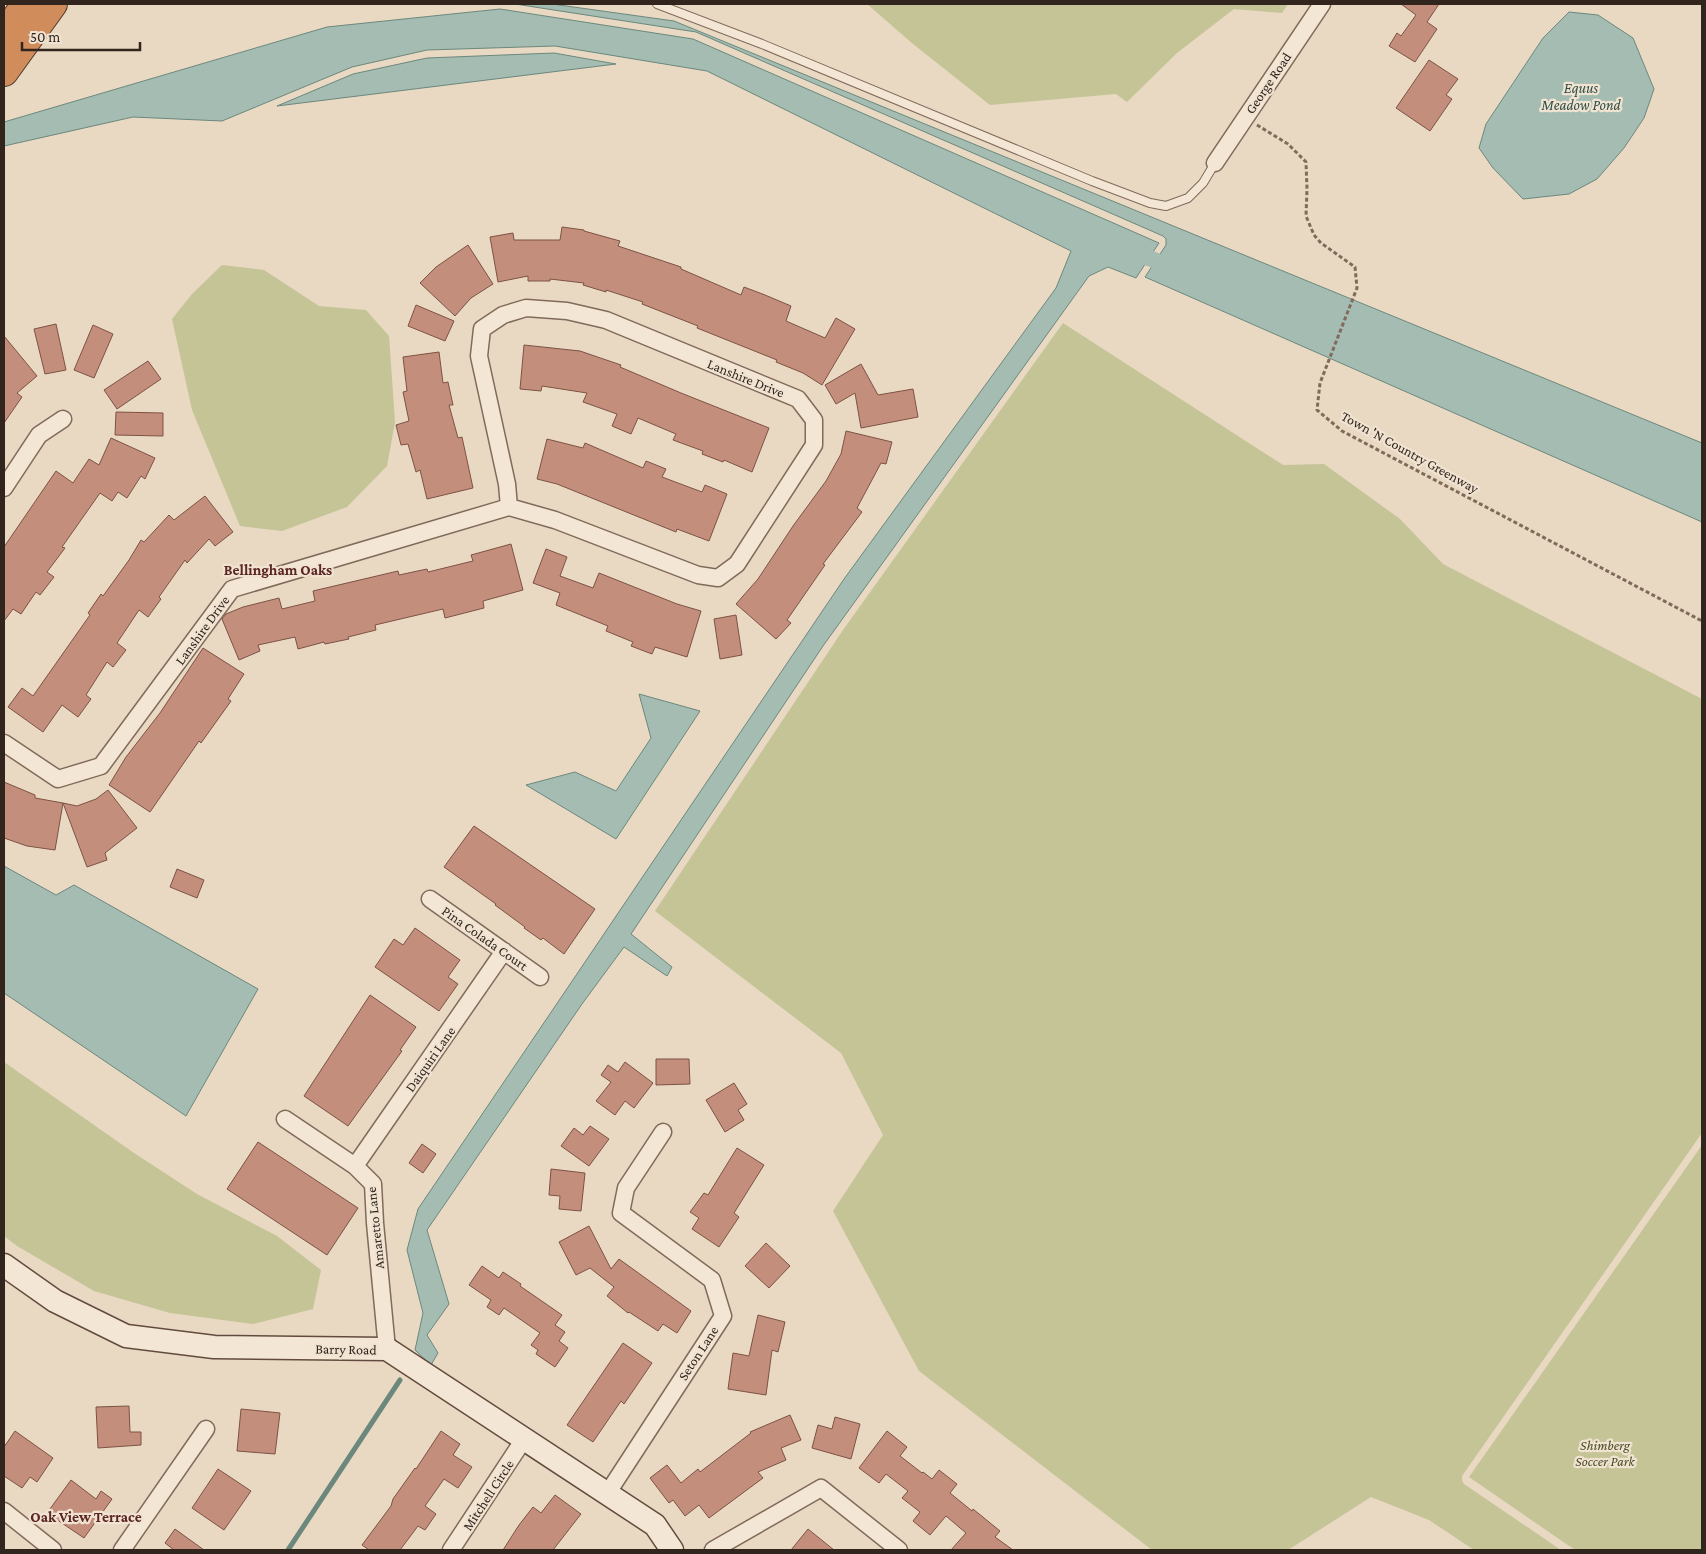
<svg xmlns="http://www.w3.org/2000/svg" width="1706" height="1554" viewBox="0 0 1706 1554" font-family="'Crimson Pro',serif">
	<style>
		.green { fill: #c5c497 }
		.water { fill: #a4bcb1; stroke: #6c887d }
		.lines { fill: none; stroke-linecap: round; stroke-linejoin: round }
		.stream { stroke: #6c887d; stroke-width: 5 }
		.canal { stroke: #a4bcb1; stroke-width: 16 }
		.building { fill: #c38f7c; stroke: #7d5244 }
		.lane-casing { stroke: #806a5b; stroke-width: 10 }
		.street-casing { stroke: #806a5b; stroke-width: 19 }
		.secondary-casing { stroke: #624b3e; stroke-width: 25 }
		.highway-casing { stroke: #4e392f; stroke-width: 30 }
		.path { stroke: #806a5b; stroke-width: 3; stroke-dasharray: 4 2.5; stroke-linecap: butt }
		.lane { stroke: #f4e6d4; stroke-width: 8 }
		.street { stroke: #f4e6d4; stroke-width: 16 }
		.secondary { stroke: #f4e6d4; stroke-width: 22 }
		.highway { stroke: #d08c5a; stroke-width: 28 }
		.labels { text-anchor: middle; dominant-baseline: central; stroke-width: 4.5; stroke-linejoin: round; paint-order: stroke }
		.street-label { font-size: 14px; fill: #32251e; stroke: #f1e3d1 }
		.park-label { font-size: 14px; font-style: italic; fill: #484c26; stroke: #f1e3d1 }
		.water-label { font-size: 15px; font-style: italic; fill: #2e5049; stroke: #f1e3d1 }
		.neighbourhood-label { font-size: 15px; font-weight: bold; fill: #5a2522; stroke: #f1e3d1 }
	</style>
	<rect width="100%" height="100%" fill="#e9d8c2"/>
	<!-- green -->
	<path class="green" d="M867 4H1288L1282 13 1234 9 1177 53 1127 102 1116 94 990 105 913 44Z
		M222 265 264 270 319 306 366 310 389 336 395 422 387 466 347 507 282 531 240 526 192 410 172 319 192 294Z
		M1063 323 1283 465 1324 464 1400 519 1443 564 1702 699V1133L1462 1476V1480L1464 1484 1561 1550H1474L1429 1520 1371 1497 1288 1550H1152L919 1371 833 1211 883 1135 841 1053 655 911 843 630Z
		M4 1062 134 1153 197 1194 277 1236 321 1270 313 1309 253 1324 170 1313 94 1291 17 1246 4 1236Z
		M1702 1145V1550H1575L1469 1477Z"/>
	<!-- water -->
	<path class="water" d="M515 4H552L674 21 1702 443V522L1145 277 1166 245V239L1163 236 696 32Z
		M500 9 693 39 1159 243 1136 278 1108 267 1089 276 823 646 631 934 672 967 667 976 624 947 582 1004 427 1230 449 1304 427 1335 438 1353 431 1365 415 1350 423 1313 407 1250 418 1209 844 579 1056 288 1071 251 707 71 555 46 427 50 352 67 222 121 133 117 4 146V122L327 27Z
		M1569 12 1598 15 1633 38 1654 89 1644 118 1624 148 1597 179 1569 194 1523 199 1493 168 1479 148 1486 124 1543 38Z
		M554 53 616 64 277 106 353 74 427 58Z
		M639 694 700 711 616 839 526 785 575 772 616 791 651 738Z
		M4 866 56 895 74 885 258 989 186 1116 4 993Z"/>
	<g class="lines">
		<!-- stream -->
		<path class="stream" d="M288 1550 400 1380"/>
		<!-- canal -->
		<path class="canal" d="M1128 250 1175 268"/>
	</g>
	<!-- building -->
	<path class="building" d="M1401 4H1439L1427 22 1437 29 1415 62 1389 46 1397 33 1401 36 1416 15Z
		M1429 60 1458 79 1446 95 1452 99 1430 131 1396 108Z
		M562 227 584 230V231L620 241 618 246 681 267V269L741 295 744 287 765 295 791 306 786 321 825 338 836 318 855 329 822 385 803 373 776 362 777 360 697 328 698 326 642 304 643 302 606 290V292L583 285 584 283 550 279V281H528V276L498 282 490 237 513 233 514 240H560Z
		M468 245 493 284 471 298 455 316 420 283 436 267Z
		M416 305 454 321 445 341 408 326Z
		M56 324 66 370 45 374 34 329Z
		M93 325 113 334 94 378 74 370Z
		M4 336 37 376 17 393 22 397 4 423Z
		M524 345 580 351 621 365 620 367 681 393 769 428 752 472 724 460 723 462 702 454 703 451 673 440 676 434 638 418 631 434 612 426 617 414 583 402 587 393 542 386 541 391 520 389Z
		M439 352 443 383 448 382 453 405H449L458 438 462 437 473 488 427 499 420 470 416 472 408 444 401 445 396 425 409 421 403 392 407 391 403 357Z
		M148 361 161 379 117 409 104 390Z
		M861 364 878 395 913 389 918 417 861 428 855 393 836 404 825 385Z
		M116 412 163 413V436L115 435Z
		M846 431 892 442 886 464 881 463 857 508 862 512 823 564 825 565 787 620 791 623 776 639 736 604 758 579 793 526 826 481 841 454Z
		M111 438 155 458 145 479 141 476 127 498 118 492 112 501 100 493 62 547 65 548 47 572 54 577 40 595 36 592 21 614 13 609 4 621V547L56 471 73 483 89 459 99 465Z
		M547 439 583 448 585 443 643 468 646 461 666 469 662 477 702 492 705 485 727 494 709 541 677 529 676 532 557 484 537 479Z
		M205 496 233 532 215 546 209 539 187 563 185 560 159 597 161 599 148 617 139 610 117 643 126 650 113 667 107 662 86 695 91 699 78 717 62 705 43 732 8 707 22 688 33 696 90 615 88 613 101 594 103 596 129 560 141 540 144 542 169 515 174 520Z
		M511 544 523 590 483 601 484 608 445 618 443 609 375 625 376 630 348 637 349 639 325 644 324 642 298 649 295 637 258 645 260 651 239 660 222 619 226 614 243 607 279 598 282 609 315 601 313 591 398 571 399 575 427 569 428 572 473 561 471 555Z
		M546 549 567 557 560 576 593 588 599 573 677 604 701 611 687 657 655 647 652 654 631 646 633 642 606 631 608 626 556 605 560 593 533 583Z
		M736 615 742 655 720 659 714 619Z
		M203 648 244 674 228 699 231 701 201 743 199 741 150 812 109 785 126 757 160 713Z
		M4 782 35 795V798L63 803 55 850 27 846 4 838Z
		M108 790 137 828 105 853 107 860 87 867 63 803 77 806 96 799Z
		M474 826 595 909 564 954 543 938 541 940 524 928 525 927 495 905 496 904 444 867Z
		M177 869 204 880 197 898 170 887Z
		M415 928 460 960 448 977 458 984 439 1011 375 967 394 939 403 945Z
		M370 995 416 1027 400 1050 402 1051 348 1126 304 1096Z
		M656 1059H689L690 1084 656 1085Z
		M625 1062 653 1083 634 1108 625 1101 615 1115 596 1101 611 1082 601 1075 608 1065 618 1072Z
		M734 1083 747 1104 738 1110 744 1120 725 1132 706 1100Z
		M590 1126 609 1139 589 1166 561 1146 574 1128 583 1135Z
		M258 1142 358 1208 327 1255 227 1189Z
		M422 1144 436 1154 423 1173 409 1163Z
		M737 1148 764 1165 734 1213 739 1217 719 1247 692 1229 699 1218 690 1212 704 1193 708 1195Z
		M551 1169 585 1173 581 1211 559 1209 560 1196 549 1195Z
		M589 1226 611 1269 619 1259 691 1311 677 1333 663 1324 658 1331 629 1312 628 1313 607 1296 614 1287 590 1268 576 1275 559 1242Z
		M766 1243 790 1266 769 1288 745 1266Z
		M482 1266 499 1278 503 1272 521 1284 520 1286 562 1315 555 1325 565 1332 559 1341 568 1348 555 1367 536 1354 538 1350 531 1345 540 1333 504 1308 499 1315 487 1307 491 1300 469 1285Z
		M758 1315 785 1322 778 1352 772 1350 766 1395 728 1389 733 1353 749 1356Z
		M623 1343 652 1363 624 1404 621 1401 593 1442 567 1425Z
		M129 1406 130 1432H141V1445L98 1448 96 1407Z
		M241 1409 280 1413 275 1454 237 1451Z
		M790 1415 801 1440 781 1448 786 1460 758 1472 763 1478 709 1518 699 1505 685 1516 673 1500 669 1503 650 1478 667 1465 681 1483 698 1469 700 1472 751 1433 750 1432Z
		M835 1417 860 1424 851 1459 812 1448 818 1425 832 1429Z
		M15 1431 53 1458 37 1482 30 1477 22 1488 4 1476V1447Z
		M441 1431 460 1444 453 1455 472 1467 458 1488 444 1479 425 1506 436 1514 425 1530 418 1526 400 1550H369L362 1545 391 1506 393 1499 415 1468 416 1469Z
		M887 1431 907 1447 900 1456 922 1473 923 1472 932 1479 939 1470 957 1484 950 1493 972 1511 973 1509 1000 1531 995 1537 1013 1550H951L966 1533 946 1516 930 1535 913 1521 920 1512 902 1498 908 1491 886 1474 879 1483 859 1468Z
		M218 1469 251 1491 224 1530 192 1508Z
		M71 1480 96 1499 101 1491 112 1499 84 1538 47 1513Z
		M555 1495 581 1514 553 1550H503L519 1525 533 1507 541 1513Z
		M175 1529 204 1550H174L165 1543Z
		M808 1529 834 1550H791Z"/>
	<g class="lines">
		<defs>
			<path id="lane" d="M657 4 762 44 1092 181 1150 203 1166 206 1188 198 1203 183 1215 163"/>
			<path id="street" d="M1215 163 1322 4
				M526 308 567 311 606 320 798 399 814 420V445L737 564 718 578 698 575 555 520 509 507 507 484 479 356 482 329 503 315Z
				M4 488 39 435 63 419
				M4 743 58 779 101 766 232 589 509 507
				M430 899 540 977
				M285 1119 355 1166 373 1184 375 1223 387 1349
				M355 1166 504 951
				M607 1494 723 1316 712 1280 621 1213 626 1188 663 1132
				M4 1511 53 1550
				M122 1550 206 1429
				M451 1550 524 1439
				M713 1550 821 1488 899 1550"/>
			<path id="secondary" d="M4 1265 55 1301 126 1336 214 1347 387 1349 655 1525 672 1550"/>
			<path id="highway" d="M4 35 26 4
				M4 72 53 4"/>
		</defs>
		<!-- lane casing -->
		<use href="#lane" class="lane-casing"/>
		<!-- street casing -->
		<use href="#street" class="street-casing"/>
		<!-- secondary casing -->
		<use href="#secondary" class="secondary-casing"/>
		<!-- highway casing -->
		<use href="#highway" class="highway-casing"/>
		<!-- path -->
		<path class="path" d="M1257 125 1288 144 1306 162 1307 189 1306 216 1314 235 1321 243 1355 267 1357 288 1320 383 1317 410 1342 431 1702 621"/>
		<!-- lane -->
		<use href="#lane" class="lane"/>
		<!-- street -->
		<use href="#street" class="street"/>
		<!-- secondary -->
		<use href="#secondary" class="secondary"/>
		<!-- highway -->
		<use href="#highway" class="highway"/>
	</g>
	<g class="labels">
		<!-- street labels -->
		<g class="street-label">
			<text transform="translate(1268 83) rotate(-56)">George Road</text>
			<text transform="translate(746 378) rotate(22)">Lanshire Drive</text>
			<text transform="translate(1410 452) rotate(29)">Town 'N Country Greenway</text>
			<text transform="translate(202 630) rotate(-54)">Lanshire Drive</text>
			<text transform="translate(485 938) rotate(35)">Pina Colada Court</text>
			<text transform="translate(430 1059) rotate(-55)">Daiquiri Lane</text>
			<text transform="translate(375 1228) rotate(-96)">Amaretto Lane</text>
			<text transform="translate(346 1349) rotate(1)">Barry Road</text>
			<text transform="translate(698 1353) rotate(-57)">Seton Lane</text>
			<text transform="translate(488 1495) rotate(-57)">Mitchell Circle</text>
		</g>
		<!-- park labels -->
		<g class="park-label">
			<text x="1605" y="1445">Shimberg<tspan x="1605" dy="16">Soccer Park</tspan></text>
		</g>
		<!-- water labels -->
		<g class="water-label">
			<text x="1581" y="88">Equus<tspan x="1581" dy="17">Meadow Pond</tspan></text>
		</g>
		<!-- neighbourhood labels -->
		<g class="neighbourhood-label">
			<text x="278" y="570">Bellingham Oaks</text>
			<text x="86" y="1517">Oak View Terrace</text>
		</g>
	</g>
	<!-- border -->
	<rect width="1706" height="1554" fill="none" stroke="#32251e" stroke-width="10"/>
	<!-- scale -->
	<path d="M22 42v8h118v-8" fill="none" stroke="#32251e" stroke-width="2.5"/>
	<text x="30" y="42" font-size="15" fill="#32251e" stroke="#f1e3d1" stroke-width="4" paint-order="stroke">50 m</text>
</svg>
